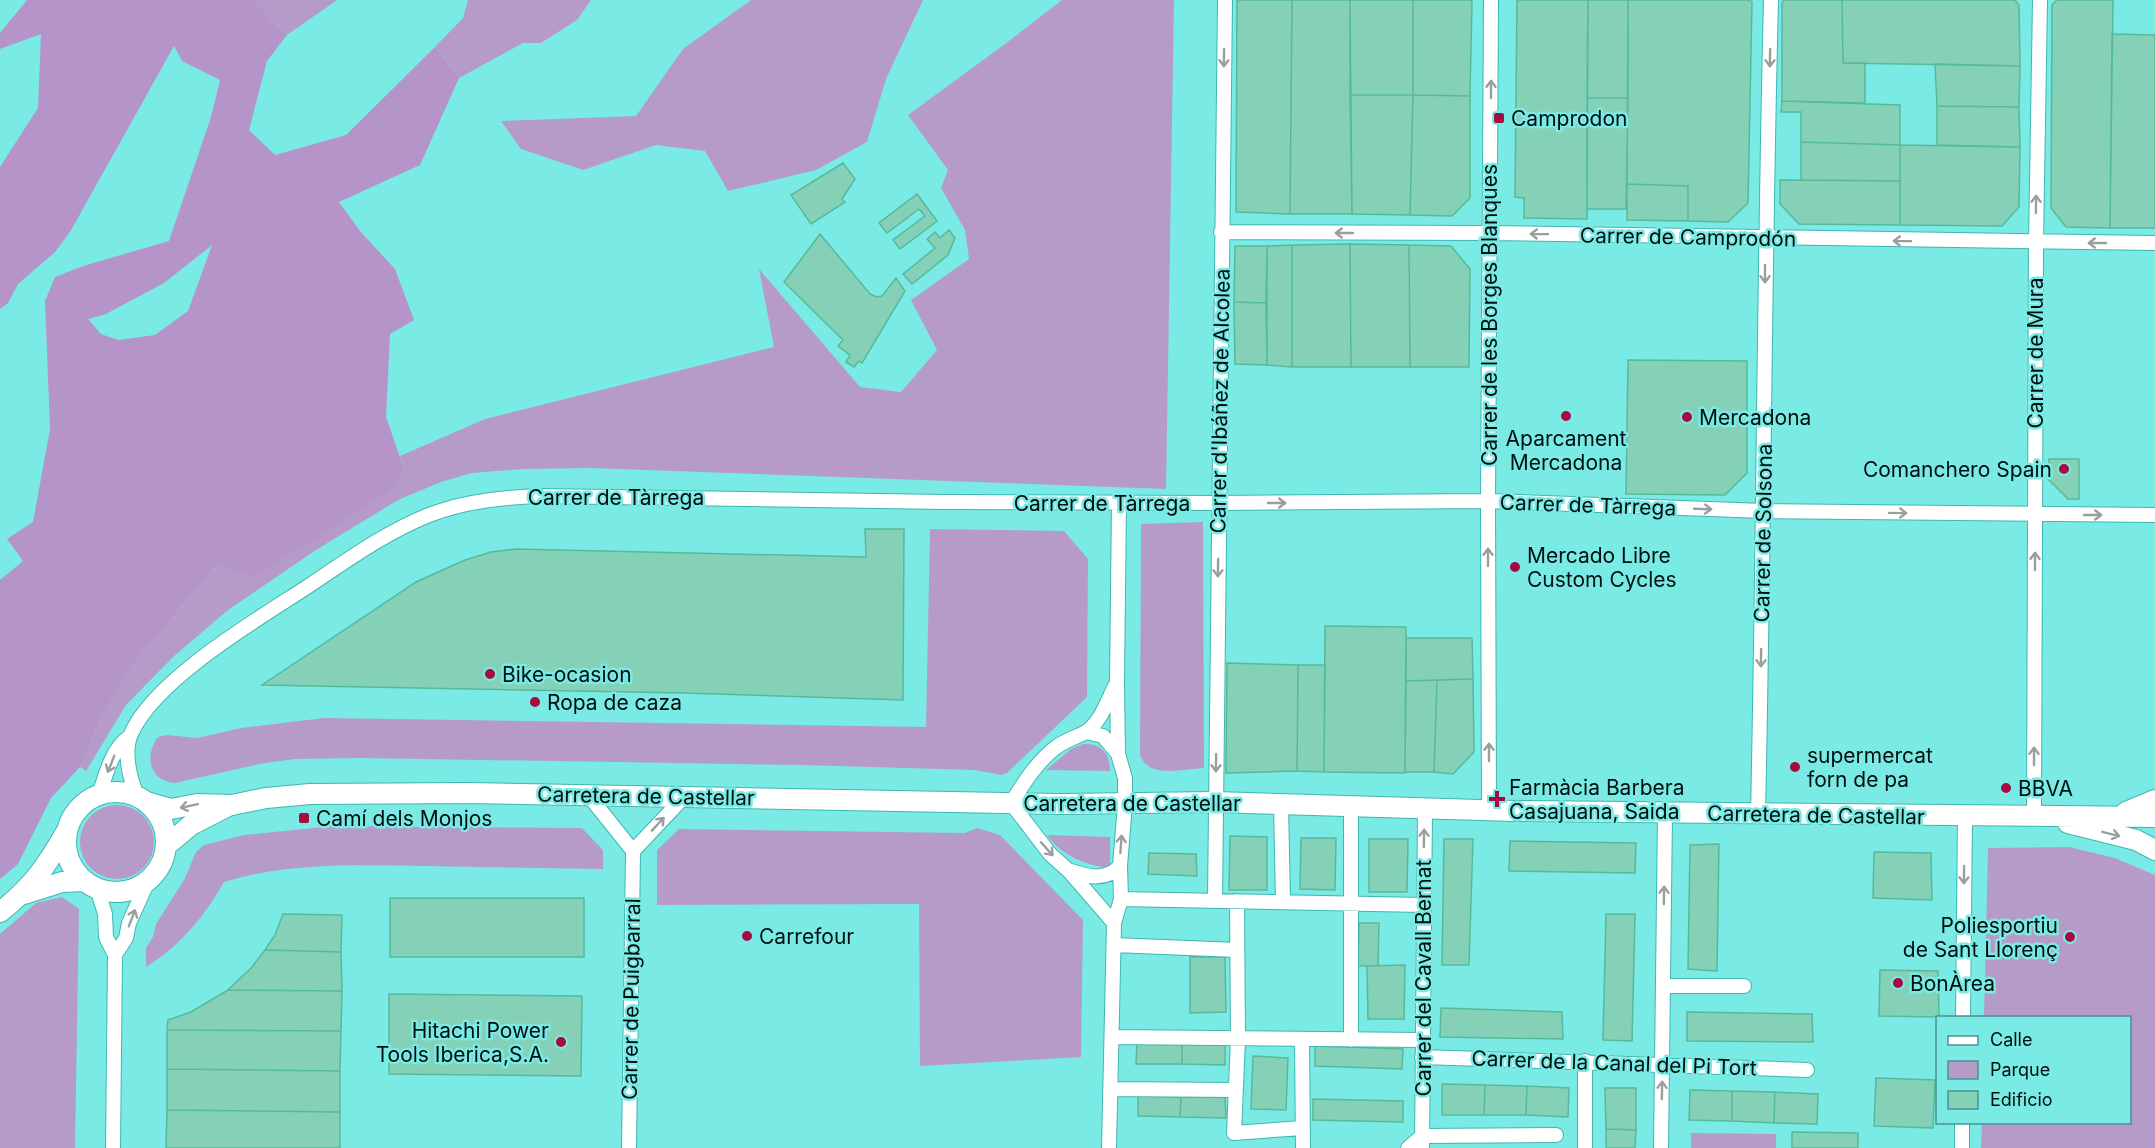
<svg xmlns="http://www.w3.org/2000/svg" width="2155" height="1148" viewBox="0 0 2155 1148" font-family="Inter,sans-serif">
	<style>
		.green { fill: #b69bc9 }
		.forest { fill: #b594ca; fill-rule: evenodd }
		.building { fill: #85d1b8; stroke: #56b99c; stroke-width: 1.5 }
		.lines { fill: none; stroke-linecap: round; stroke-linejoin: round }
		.street-casing { stroke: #40b6b2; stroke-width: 16 }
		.secondary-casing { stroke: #40b6b2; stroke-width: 22 }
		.street { stroke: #fff; stroke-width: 14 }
		.secondary { stroke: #fff; stroke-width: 20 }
		.oneway { stroke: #999f9f }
		.poi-dot { fill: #a50b3e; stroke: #7aeae5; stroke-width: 2 }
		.labels { text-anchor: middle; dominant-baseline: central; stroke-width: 5; stroke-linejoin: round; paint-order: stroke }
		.poi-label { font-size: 21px; fill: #000f0f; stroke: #7aeae5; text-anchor: start }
		.street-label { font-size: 21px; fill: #000f0f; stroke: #7aeae5 }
	</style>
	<rect width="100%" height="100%" fill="#7aeae5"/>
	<!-- green -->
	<path class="green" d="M253 0H337L287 35Z
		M468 0H591L577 20 541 43H523L459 78 435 47 463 18Z
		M751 0H923L886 79 867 142 816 170 728 191 705 151 656 145 583 170 521 149 501 121 636 116 683 49Z
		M1062 0H1174L1166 489 591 468 524 469 472 473 441 482 398 500 316 550 228 610 173 657 126 705 86 771 80 767 101 718 133 665 217 564 404 469 400 456 485 419 774 347 759 269 860 387 901 392 937 350 911 300 969 259 965 230 941 188 948 170 908 115 1001 47Z
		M1203 522 1204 768C1183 769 1148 779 1140 755L1141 524Z
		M930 529 1064 531 1088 559 1087 697 1007 773 1001 775 975 770 801 765 360 758 295 759 259 764 175 783C149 781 144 756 158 737L167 735 197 738 241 728 324 718 926 727Z
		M1083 744C1101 743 1110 753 1110 771L1046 770 1071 749Z
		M80 842a37 37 0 1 1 74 0a37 37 0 1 1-74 0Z
		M334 826 582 828 603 850V869C543 868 484 867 424 866 357 865 289 862 224 882 205 916 179 947 146 967V948L153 937 156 924 184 880 196 852 204 845 244 835Z
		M977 828 1000 835 1083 920 1081 1057 920 1066 919 904 657 905V850L679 829 965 833Z
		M1047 835 1110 837V868C1086 866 1060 854 1047 835Z
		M2069 847 2115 858 2155 875V1148H1981L1982 1123 2130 1122V1018L1984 1017 1988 848Z
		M62 897 79 909 75 1148H0V934L36 903Z
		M1691 1133 1776 1134V1148H1691Z"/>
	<!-- forest -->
	<path class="forest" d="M27 0H253L287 35 267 61 249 130 275 155 346 135 435 47 459 78 420 165 339 202 360 231 395 269 414 320 390 334 386 417 404 469 390 490 255 577 217 564 133 665 101 718 80 767 51 798 18 864 0 879V580L23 561 7 539 33 522 50 429 45 301 55 277 83 266 169 241 211 117 220 80 182 61 174 46 70 232 55 252 18 284 8 303 0 309V167L38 108 41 34 0 49V33ZM212 245 188 311 155 335 118 340 101 334 88 319 106 314 164 283Z"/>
	<!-- building -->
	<path class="building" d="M1237 0H1292L1290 214 1236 212Z
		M1292 0H1350L1352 214H1290Z
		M1350 0H1413V95H1350Z
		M1413 0H1472L1470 96 1413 95Z
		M1517 0H1588L1587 219 1524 218V198L1515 197Z
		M1588 0H1628V98H1587Z
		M1628 0H1749L1752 2 1748 203 1728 222 1688 221V186L1627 184Z
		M1784 0H1842L1843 63H1865V103L1782 101V3Z
		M1842 0H2015L2019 5 2020 66 1843 63Z
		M2057 0H2113L2110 228 2066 227 2051 208 2052 5Z
		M2112 34 2155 35V228H2110Z
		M1935 64 2020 66 2019 107 1937 106Z
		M1350 95H1413L1410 215 1352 214Z
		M1413 95 1470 96V198L1452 216 1410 215Z
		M1587 98H1628L1626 209H1587Z
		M1782 101 1900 105V145L1801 142V112H1781Z
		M1937 106 2019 107 2020 147 1937 145Z
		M1801 142 1900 145V181L1801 180Z
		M1900 145 2020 147 2019 207 2002 226 1900 225Z
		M843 163 855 179 842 199 845 202 811 224 791 195Z
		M1780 180 1900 181V225L1799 224 1780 204Z
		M1627 184 1688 186V221L1627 220Z
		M917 194 937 221 900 249 893 240 925 216 919 209 887 233 879 223Z
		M949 230 955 238 948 255 912 284 903 274 935 248 927 239 935 232 940 238Z
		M820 234 870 294 877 297 882 296 896 278 905 291 862 363 859 361 854 367 846 362 850 355 838 346 843 340 784 282Z
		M1350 244 1409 245 1410 367H1351Z
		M1350 244 1351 367H1292V245Z
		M1292 245V367L1267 365V246Z
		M1409 245 1451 246 1470 269 1469 367H1410Z
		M1235 246H1267L1266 303 1234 302Z
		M1234 302 1266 303 1267 365 1235 364Z
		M1628 360 1747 361V473L1725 495 1626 494Z
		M2049 459H2079V499H2068L2048 479Z
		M865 529H904L903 700 685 693 262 685 416 582 465 560 491 552 516 549 866 557Z
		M1325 626 1406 627 1405 773 1324 772Z
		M1406 638H1472L1473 679 1406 681Z
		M1227 663 1298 665 1297 771 1226 773Z
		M1298 665H1325L1324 772 1297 771Z
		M1473 679 1474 752 1453 774 1434 772 1437 680Z
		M1437 680 1434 772H1405L1406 681Z
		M1230 836 1267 837V890H1229Z
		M1301 838H1336L1335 890 1300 889Z
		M1369 839H1408L1407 892H1369Z
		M1444 839H1473L1469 965H1442Z
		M1510 841 1636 843 1635 873 1509 871Z
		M1719 844 1717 971 1688 969 1690 845Z
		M1874 852 1931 853 1932 900 1873 898Z
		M1149 853 1196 854 1197 876 1148 874Z
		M390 898H584V957H390Z
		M283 914 342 915 341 952 265 950 275 935Z
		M1606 914H1635L1632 1041 1603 1040Z
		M1359 923H1379L1378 966H1358Z
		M265 950 341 952 342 991 228 990 252 967Z
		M1190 957H1225L1226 1012 1190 1013Z
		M1405 965 1404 1019H1368L1367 966Z
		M1880 970 1938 971 1939 1017 1879 1016Z
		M228 990 342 991 341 1031 167 1030 168 1020 191 1012Z
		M389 994 582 996 581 1076 389 1074Z
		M1441 1008 1562 1012 1563 1039 1440 1037Z
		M1687 1012 1812 1014 1813 1042 1687 1041Z
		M167 1030 341 1031 340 1071 167 1069Z
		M1137 1043H1182V1064H1136Z
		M1182 1043 1225 1044V1065L1182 1064Z
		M1315 1046 1403 1049 1402 1069 1315 1066Z
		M1253 1056 1288 1058 1286 1110 1251 1109Z
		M167 1069 340 1071V1112L167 1110Z
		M1876 1078 1935 1080 1933 1128 1874 1126Z
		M1442 1084 1485 1085 1484 1115H1442Z
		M1485 1085 1527 1086 1526 1115H1484Z
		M1527 1086 1569 1088 1568 1117 1526 1115Z
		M1605 1088H1636V1130L1606 1129Z
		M1690 1090 1732 1091V1121L1689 1120Z
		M1732 1091 1775 1092 1774 1123 1732 1121Z
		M1775 1092 1818 1094 1817 1124 1774 1123Z
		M1138 1096 1181 1097 1180 1117 1138 1116Z
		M1181 1097H1225L1226 1118 1180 1117Z
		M1313 1099 1403 1101V1122L1313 1120Z
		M167 1110 340 1112V1148H166Z
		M1606 1129 1636 1130 1635 1148H1606Z
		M1792 1132 1858 1133V1148H1792Z"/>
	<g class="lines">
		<defs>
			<path id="street" d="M1221 232 1490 233 2155 243
				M1086 732 1103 736 1118 754
				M99 795C106 775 111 750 129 737
				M137 796C130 779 123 752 131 734 154 680 258 619 307 587 346 561 386 532 429 515 465 501 503 497 541 496L945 502 1218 503 1488 501 1764 511 2155 515
				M589 796 633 851 629 1148
				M1281 804 1283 902
				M1351 806V1040
				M1489 810 1488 501 1491 0
				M1758 814C1764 542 1764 271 1771 0
				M2034 814 2036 243 2040 0
				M633 851 683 798
				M1071 871C1089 877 1106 881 1120 866
				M97 888 105 914 106 937 115 955 113 1148
				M1121 899 1424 905
				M1215 901 1225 0
				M1237 901 1238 1039 1234 1133 1302 1128
				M1114 923 1069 871 1050 854 1011 803C1024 783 1036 763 1055 748 1064 741 1074 738 1084 733 1100 724 1107 702 1115 686
				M1114 945 1237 950
				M115 955 126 938 129 923 148 881
				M1663 986H1744
				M1963 1018 1965 816
				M1112 1037 1422 1040
				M1302 1039 1303 1148
				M1422 1057 1807 1070
				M1110 1089 1235 1090
				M1109 1148 1114 923 1121 899 1120 866 1125 804V778L1118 754 1117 682 1119 502
				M1408 1148 1422 1136 1556 1135
				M1422 1148 1425 809
				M1585 1148V1061
				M1661 1148 1665 813
				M1962 1148V1122"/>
			<path id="secondary" d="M66 842a50 50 0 1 1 100 0a50 50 0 1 1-100 0Z
				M147 802 171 809 197 804 232 805 266 798 310 794 468 793 1061 804 1215 802 1514 811 2155 817
				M2126 812 2155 800
				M2068 823 2136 840 2155 850
				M167 845 191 825 230 805
				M24 894 62 882 85 881
				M0 912C32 887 46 867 66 832"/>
		</defs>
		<!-- street casing -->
		<use href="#street" class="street-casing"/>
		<!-- secondary casing -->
		<use href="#secondary" class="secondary-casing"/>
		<!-- street -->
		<use href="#street" class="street"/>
		<!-- secondary -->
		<use href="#secondary" class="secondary"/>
	</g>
	<!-- one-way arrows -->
	<defs><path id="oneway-shaft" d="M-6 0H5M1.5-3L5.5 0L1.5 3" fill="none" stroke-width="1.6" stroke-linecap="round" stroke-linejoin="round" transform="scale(1.5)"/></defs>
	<g class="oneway">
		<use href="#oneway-shaft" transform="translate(1224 58) rotate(91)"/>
		<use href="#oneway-shaft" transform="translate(1770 58) rotate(91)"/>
		<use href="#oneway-shaft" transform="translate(1491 89) rotate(-90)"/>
		<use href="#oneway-shaft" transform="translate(2036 204) rotate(-89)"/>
		<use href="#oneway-shaft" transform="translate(1344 233) rotate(-180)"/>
		<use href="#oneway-shaft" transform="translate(1539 234) rotate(-179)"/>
		<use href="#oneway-shaft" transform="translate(1902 241) rotate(-179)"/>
		<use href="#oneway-shaft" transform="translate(2097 243) rotate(-180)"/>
		<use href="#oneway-shaft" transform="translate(1765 274) rotate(90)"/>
		<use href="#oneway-shaft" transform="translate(1277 503)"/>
		<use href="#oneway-shaft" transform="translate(1703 509) rotate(2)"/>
		<use href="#oneway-shaft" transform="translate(1898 513) rotate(1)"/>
		<use href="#oneway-shaft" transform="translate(2093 515)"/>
		<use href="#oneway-shaft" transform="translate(1488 557) rotate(-90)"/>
		<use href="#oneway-shaft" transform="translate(2035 561) rotate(-90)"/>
		<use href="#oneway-shaft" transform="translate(1218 568) rotate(91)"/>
		<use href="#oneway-shaft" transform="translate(1761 658) rotate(91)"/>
		<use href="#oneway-shaft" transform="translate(1489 752) rotate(-90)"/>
		<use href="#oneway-shaft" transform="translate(2034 756) rotate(-90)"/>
		<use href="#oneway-shaft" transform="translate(1216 763) rotate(91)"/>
		<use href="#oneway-shaft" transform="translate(111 764) rotate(112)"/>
		<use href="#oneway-shaft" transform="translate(189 806) rotate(168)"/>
		<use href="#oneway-shaft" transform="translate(658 824) rotate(-47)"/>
		<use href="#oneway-shaft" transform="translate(2111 834) rotate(14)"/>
		<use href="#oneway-shaft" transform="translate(1424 838) rotate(-89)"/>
		<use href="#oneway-shaft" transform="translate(1121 844) rotate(-86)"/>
		<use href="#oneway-shaft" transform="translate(1047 849) rotate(48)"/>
		<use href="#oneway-shaft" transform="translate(1964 875) rotate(91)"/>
		<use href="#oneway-shaft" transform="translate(1664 895) rotate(-89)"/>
		<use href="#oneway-shaft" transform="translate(132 918) rotate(-69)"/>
		<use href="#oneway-shaft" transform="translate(1662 1090) rotate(-89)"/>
	</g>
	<!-- markers -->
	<g class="poi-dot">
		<rect x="1493" y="112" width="12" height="12" rx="3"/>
		<circle cx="1566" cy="416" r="6"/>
		<circle cx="1687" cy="417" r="6"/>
		<circle cx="2064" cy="469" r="6"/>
		<circle cx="1515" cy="567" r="6"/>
		<circle cx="490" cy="674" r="6"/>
		<circle cx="535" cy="702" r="6"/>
		<circle cx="1795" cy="767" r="6"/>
		<circle cx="2006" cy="788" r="6"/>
		<path d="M1494 790h6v6h6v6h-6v6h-6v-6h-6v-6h6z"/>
		<rect x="298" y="812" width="12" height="12" rx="3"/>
		<circle cx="747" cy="936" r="6"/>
		<circle cx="2070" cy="937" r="6"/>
		<circle cx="1898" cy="983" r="6"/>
		<circle cx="561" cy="1042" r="6"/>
	</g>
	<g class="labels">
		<!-- poi labels -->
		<g class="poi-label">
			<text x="1511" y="118">Camprodon</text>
			<text x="1699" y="417">Mercadona</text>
			<text x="1566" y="438" text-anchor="middle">Aparcament<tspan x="1566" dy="24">Mercadona</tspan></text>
			<text x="2052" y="469" text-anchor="end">Comanchero Spain</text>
			<text x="1527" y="555">Mercado Libre<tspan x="1527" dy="24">Custom Cycles</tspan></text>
			<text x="502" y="674">Bike-ocasion</text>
			<text x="547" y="702">Ropa de caza</text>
			<text x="1807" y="755">supermercat<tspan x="1807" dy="24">forn de pa</tspan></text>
			<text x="1509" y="787">Farmàcia Barbera<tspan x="1509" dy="24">Casajuana, Saida</tspan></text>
			<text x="2018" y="788">BBVA</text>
			<text x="316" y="818">Camí dels Monjos</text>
			<text x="2058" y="925" text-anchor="end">Poliesportiu<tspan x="2058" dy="24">de Sant Llorenç</tspan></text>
			<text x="759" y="936">Carrefour</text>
			<text x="1910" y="983">BonÀrea</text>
			<text x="549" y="1030" text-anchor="end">Hitachi Power<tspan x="549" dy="24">Tools Iberica,S.A.</tspan></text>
		</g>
		<!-- street labels -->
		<g class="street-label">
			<text transform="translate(1688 237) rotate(1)">Carrer de Camprodón</text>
			<text transform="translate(1489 315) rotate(-90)">Carrer de les Borges Blanques</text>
			<text transform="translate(2035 353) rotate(-90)">Carrer de Mura</text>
			<text transform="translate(1220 401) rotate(-89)">Carrer d'Ibáñez de Alcolea</text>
			<text x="616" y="497">Carrer de Tàrrega</text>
			<text x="1102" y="503">Carrer de Tàrrega</text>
			<text transform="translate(1588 505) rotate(2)">Carrer de Tàrrega</text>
			<text transform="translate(1763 533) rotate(-89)">Carrer de Solsona</text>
			<text transform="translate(646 796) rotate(1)">Carretera de Castellar</text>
			<text x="1132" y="803">Carretera de Castellar</text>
			<text transform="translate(1816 815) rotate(1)">Carretera de Castellar</text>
			<text transform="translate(1423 978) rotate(-90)">Carrer del Cavall Bernat</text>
			<text transform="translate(631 999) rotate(-89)">Carrer de Puigbarral</text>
			<text transform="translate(1614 1063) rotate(2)">Carrer de la Canal del Pi Tort</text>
		</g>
	</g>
	<!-- legend -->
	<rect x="1936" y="1016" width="195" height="108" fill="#7aeae5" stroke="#49928f" stroke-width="1.5"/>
	<rect x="1948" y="1036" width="30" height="9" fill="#ffffff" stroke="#49928f" stroke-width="1.5"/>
	<text x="1990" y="1046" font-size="18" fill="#000f0f">Calle</text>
	<rect x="1948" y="1061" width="30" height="18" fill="#b69bc9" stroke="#49928f" stroke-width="1.5"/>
	<text x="1990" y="1076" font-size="18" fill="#000f0f">Parque</text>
	<rect x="1948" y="1091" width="30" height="18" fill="#85d1b8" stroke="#49928f" stroke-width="1.5"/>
	<text x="1990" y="1106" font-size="18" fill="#000f0f">Edificio</text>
</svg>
